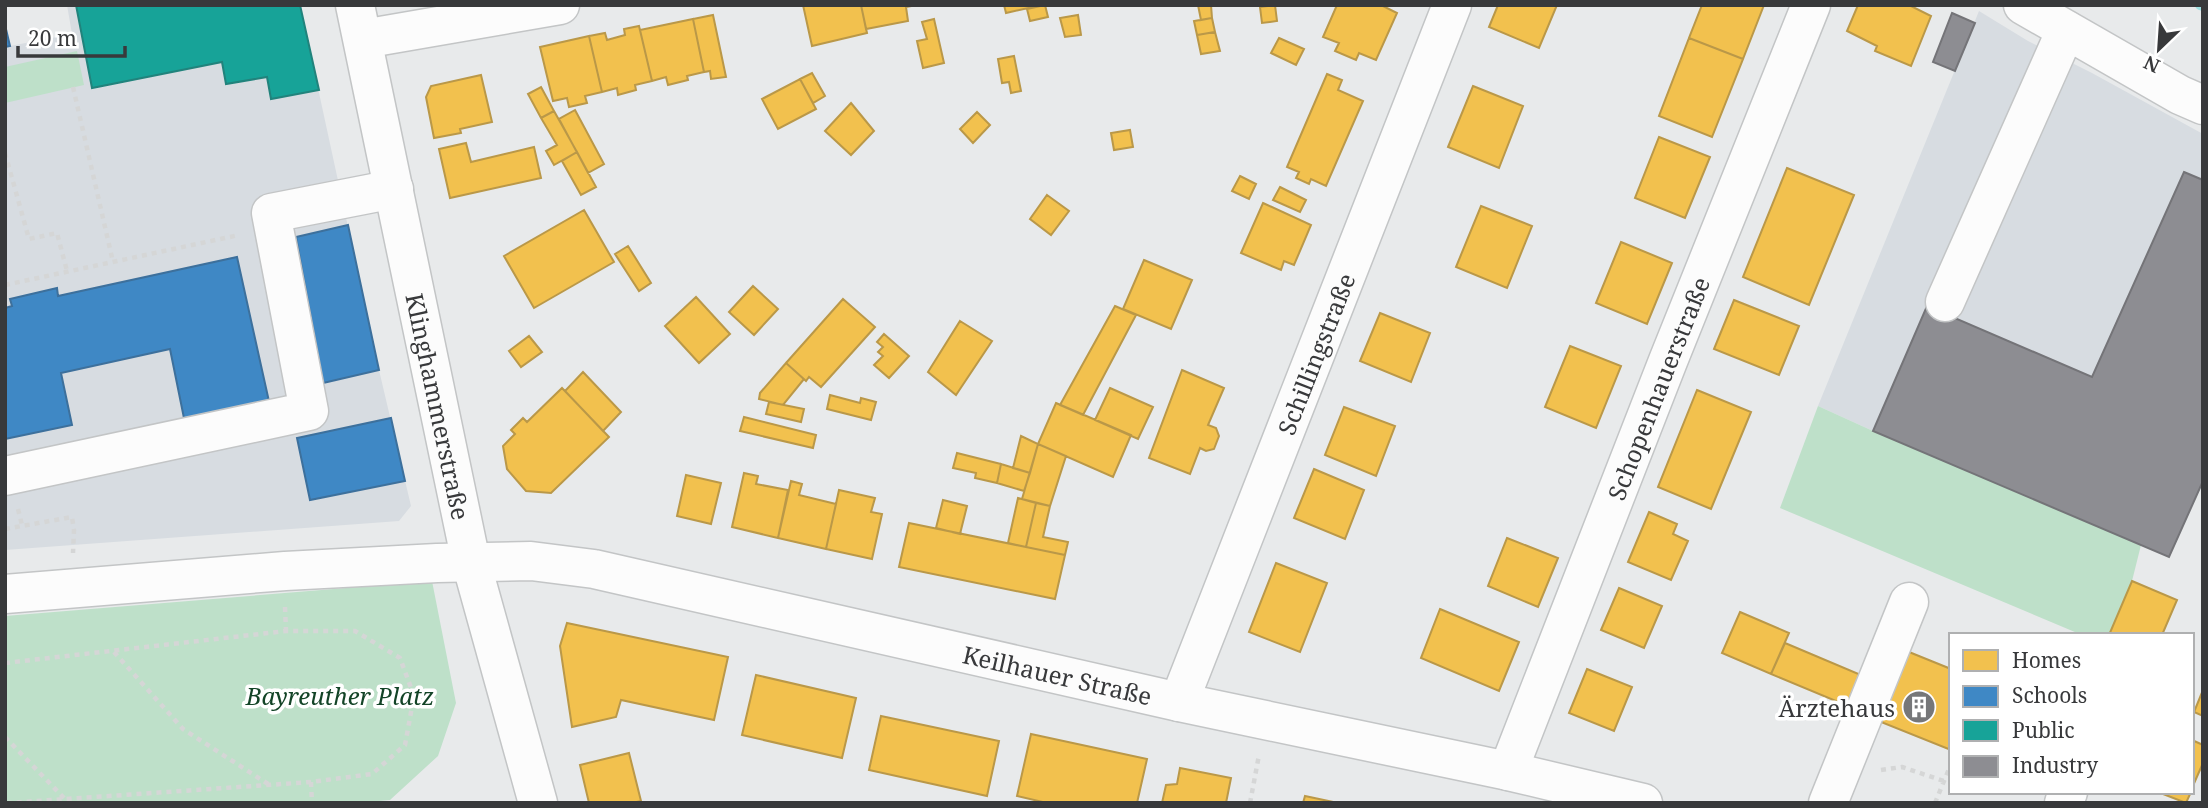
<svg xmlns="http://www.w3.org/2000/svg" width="2208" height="808" viewBox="0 0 2208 808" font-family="'Noto Serif',serif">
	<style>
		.built { fill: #d7dce1 }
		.green { fill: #bee0c9 }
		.homes { fill: #f2c14e; stroke: #ba9848; stroke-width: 2 }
		.schools { fill: #3f88c5; stroke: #3d709c; stroke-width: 2 }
		.public { fill: #17a398; stroke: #21837c; stroke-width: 2 }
		.industry { fill: #8d8d92; stroke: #747478; stroke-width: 2 }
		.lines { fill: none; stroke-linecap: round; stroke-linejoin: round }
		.stream { stroke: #9de0e2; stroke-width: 10 }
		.minor-casing { stroke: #c3c5c6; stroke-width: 41 }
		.path { stroke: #d5d6d6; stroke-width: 4.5; stroke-dasharray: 5 5; stroke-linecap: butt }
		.minor { stroke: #fcfcfc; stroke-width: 38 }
		.labels { text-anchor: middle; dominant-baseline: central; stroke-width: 7; stroke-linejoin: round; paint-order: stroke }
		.street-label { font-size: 24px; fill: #38393b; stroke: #fff }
		.park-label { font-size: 24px; font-style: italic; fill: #134427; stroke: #fff }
		.poi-label { font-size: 24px; fill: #38393b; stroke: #fff; text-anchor: end }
	</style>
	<rect width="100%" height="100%" fill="#e8eaeb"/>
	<!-- built -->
	<path class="built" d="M67 5H300L379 370 411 506 399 521 5 550V47L72 34Z
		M1979 11 2028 41 2092 73 2203 134V481L2169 557 1873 431 1818 406Z"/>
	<!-- green -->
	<path class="green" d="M77 51 84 85 5 103V67Z
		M1818 406 1873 431 2141 545 2132 581 2109 635H2082L1780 508Z
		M432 581 456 703 438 756 390 800 357 803H5V616Z"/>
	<!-- homes -->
	<path class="homes" d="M803 5H861L867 33 812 46Z
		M861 5H917L906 7 908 21 866 29Z
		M1004 5H1042L1006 13Z
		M1045 5 1048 17 1030 21 1027 9Z
		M1198 5H1211L1212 18 1201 20Z
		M1275 5 1277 21 1262 23 1260 7Z
		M1337 5H1381L1397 13 1376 60 1359 53 1356 60 1335 51 1339 43 1323 37Z
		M1498 5H1557L1539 48 1489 27Z
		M1702 5H1764L1743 59 1689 38Z
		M1858 5H1909L1931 16 1911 66 1875 51 1877 46 1847 31Z
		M713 15 726 77 711 79 710 71 704 72 693 19Z
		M1078 15 1081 35 1065 37 1060 18Z
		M1212 18 1215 32 1197 35 1194 21Z
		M693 19 704 72 687 76 688 80 668 85 666 77 652 81 640 30Z
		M934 19 944 63 923 68 917 41 927 39 922 22Z
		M639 26 652 81 635 85 636 90 618 95 617 88 602 92 589 36 605 33 607 40 625 35 624 29Z
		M1215 32 1220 51 1201 54 1197 35Z
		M589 36 602 92 585 96 587 103 569 107 567 98 553 101 540 47Z
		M1279 38 1304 49 1296 65 1271 53Z
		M1689 38 1743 59 1712 137 1659 116Z
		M1014 56 1021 91 1011 93 1009 82 1002 83 998 59Z
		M812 73 825 96 813 103 800 79Z
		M1327 74 1342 80 1338 90 1363 101 1326 186 1311 179 1309 184 1296 178 1299 172 1287 167Z
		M481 75 492 122 460 129 461 133 434 138 426 97 431 86Z
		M800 79 816 109 778 129 762 99Z
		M1473 86 1523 106 1499 168 1448 147Z
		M541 87 554 111 541 118 528 94Z
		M851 103 874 131 851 155 825 131Z
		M575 110 604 164 588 173 559 119Z
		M554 111 577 152 554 165 546 151 557 145 541 118Z
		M977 112 990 125 973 143 960 129Z
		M1130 130 1133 147 1114 150 1111 133Z
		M1659 137 1710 157 1685 218 1635 198Z
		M466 143 471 162 534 147 541 178 450 198 439 149Z
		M577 152 596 187 581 195 562 161Z
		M1787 168 1854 195 1809 305 1743 277Z
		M1240 176 1256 184 1249 199 1232 191Z
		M1280 187 1306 200 1300 212 1273 200Z
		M1047 195 1069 211 1051 235 1030 219Z
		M1263 203 1311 225 1294 265 1284 261 1281 270 1241 253Z
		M1481 206 1532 226 1507 288 1456 267Z
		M584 210 614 262 534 308 504 256Z
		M1621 242 1672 263 1647 324 1596 303Z
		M628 246 651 283 639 291 615 254Z
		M1144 260 1192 280 1171 329 1123 309Z
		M753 286 778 309 754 335 729 312Z
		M696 297 730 334 699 363 665 326Z
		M843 299 875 327 821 387 809 377 806 381 786 363Z
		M1734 300 1799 326 1779 375 1714 349Z
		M1115 306 1136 315 1083 415 1060 405Z
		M1380 313 1430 333 1411 382 1360 361Z
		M960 321 992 341 956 395 928 372Z
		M884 334 909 356 889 378 874 365 883 356 878 352 883 347 877 342Z
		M529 336 542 352 521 367 509 351Z
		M1570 346 1621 366 1596 428 1545 407Z
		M786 363 804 379 783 405 759 399 760 393Z
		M1182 370 1224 388 1208 425 1216 428 1219 436 1214 449 1206 451 1200 448 1190 474 1149 458Z
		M583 372 621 412 603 431 565 391Z
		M562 388 609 437 551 493 526 491 507 469 503 446 515 434 511 430 523 418 527 422Z
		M1110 388 1153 407 1138 439 1095 420Z
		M1697 390 1751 412 1711 509 1658 487Z
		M830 395 860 403 861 398 876 402 871 420 827 409Z
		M769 402 804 409 801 422 766 414Z
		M1056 403 1131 435 1113 477 1038 444Z
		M1344 407 1395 426 1376 476 1325 455Z
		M744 417 816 435 813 448 740 431Z
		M1021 436 1038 444 1030 473 1013 468Z
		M1038 444 1066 456 1050 506 1022 499Z
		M957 453 1001 464 997 483 975 478 976 473 953 468Z
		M1001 464 1030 473 1024 491 997 483Z
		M1314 469 1364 490 1345 539 1294 518Z
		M744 473 758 476 756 484 788 490 778 538 732 527Z
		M686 475 721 483 711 524 677 516Z
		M791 481 802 484 799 495 836 504 826 549 778 538Z
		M839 490 875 498 871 512 882 514 872 559 826 549Z
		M1018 498 1036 503 1026 547 1008 543Z
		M943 500 967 506 960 534 936 528Z
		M1036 503 1050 506 1043 537 1068 542 1065 555 1026 547Z
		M1649 512 1677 524 1673 534 1688 541 1671 580 1628 562Z
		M909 523 1065 555 1055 599 899 567Z
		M1507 538 1558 558 1538 607 1488 586Z
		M1276 563 1327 583 1300 652 1249 632Z
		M2132 581 2177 600 2162 635H2109Z
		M1619 588 1662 606 1644 648 1601 630Z
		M1440 609 1519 642 1499 691 1421 658Z
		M1740 612 1789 633 1771 674 1722 653Z
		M567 623 728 657 714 720 621 700 616 717 572 727 560 646Z
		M1785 643 1868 678 1855 709 1771 674Z
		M1909 652 1951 669V750L1881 722Z
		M1587 669 1632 687 1614 731 1569 713Z
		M756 675 856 698 842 758 742 735Z
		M2203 690V716L2194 712Z
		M881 716 999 741 987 796 869 770Z
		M1031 734 1147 759 1137 803H1047L1017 796Z
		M2192 740 2203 745V763L2192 788Z
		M629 753 641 801 632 803H589L580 765Z
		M1180 768 1231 778 1226 803H1162L1166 785 1177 784Z
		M2158 792H2191L2186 803Z
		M1305 796 1338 803H1303Z"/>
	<!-- schools -->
	<path class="schools" d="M5 25 10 46 5 47Z
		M348 225 379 370 323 383 296 237Z
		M237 257 270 406 185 423 170 349 61 373 72 425 5 439V308L12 306 10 299 57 288 58 296Z
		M391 418 405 481 310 500 297 438Z"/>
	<!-- public -->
	<path class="public" d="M76 5H300L319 90 271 99 267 77 226 84 222 62 92 88Z"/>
	<!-- industry -->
	<path class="industry" d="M1952 13 1975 23 1955 71 1933 62Z
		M2184 172 2203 180V481L2169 557 1873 431 1927 306 2092 377Z"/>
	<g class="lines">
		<!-- stream -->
		<path class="stream" d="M2200 5 2203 6"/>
		<defs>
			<g id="minor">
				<path id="s1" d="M355 5 471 562 538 803"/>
				<path d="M2023 5 2180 95 2203 105"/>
				<path d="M363 39 560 5"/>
				<path d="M1945 302 2066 30"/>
				<path d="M5 476 309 411 271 213 394 189"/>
				<path id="s2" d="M5 594 285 571 437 563 531 561 594 569 1179 702 1508 771 1643 803"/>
				<path id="s3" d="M1179 702 1452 5"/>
				<path id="s4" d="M1508 771 1668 361 1811 5"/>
				<path d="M1828 803 1909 602"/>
				<path d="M2064 803 2068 792"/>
			</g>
		</defs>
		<!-- minor casing -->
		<use href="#minor" class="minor-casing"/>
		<!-- path -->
		<path class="path" d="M73 87 113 262
			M5 153 29 239 57 233 67 271
			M5 285 239 235
			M18 509 22 525
			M5 529 72 517 74 530 73 553
			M285 607 286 631
			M114 652 183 729 268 784
			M5 663 286 631H355L400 658 414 696 405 745 372 774 311 782 8 803
			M5 737 64 798
			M1881 770 1902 767 1944 781
			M311 782 312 803
			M1250 803 1259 755
			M1935 803 1951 764"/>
		<!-- minor -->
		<use href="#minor" class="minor"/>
	</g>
	<!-- icons -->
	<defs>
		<symbol id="building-disc" viewBox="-11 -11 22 22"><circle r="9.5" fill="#767779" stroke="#fff"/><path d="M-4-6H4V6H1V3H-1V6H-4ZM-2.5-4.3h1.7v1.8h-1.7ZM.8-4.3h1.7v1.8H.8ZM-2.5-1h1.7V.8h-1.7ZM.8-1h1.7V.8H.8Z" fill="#fff"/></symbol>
	</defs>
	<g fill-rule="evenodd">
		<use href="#building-disc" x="1900" y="688" width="38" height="38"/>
	</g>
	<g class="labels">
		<!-- street labels -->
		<g class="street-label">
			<text stroke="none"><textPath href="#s3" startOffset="374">Schillingstraße</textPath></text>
			<text stroke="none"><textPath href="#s4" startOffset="411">Schopenhauerstraße</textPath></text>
			<text stroke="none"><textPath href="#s1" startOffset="410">Klinghammerstraße</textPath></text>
			<text stroke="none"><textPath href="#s2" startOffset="1066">Keilhauer Straße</textPath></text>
		</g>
		<!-- park labels -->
		<g class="park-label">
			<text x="340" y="695">Bayreuther Platz</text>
		</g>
		<!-- poi labels -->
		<g class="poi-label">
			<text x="1895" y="707">Ärztehaus</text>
		</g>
	</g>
	<!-- border -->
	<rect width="2208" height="808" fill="none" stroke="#38393b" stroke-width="14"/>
	<!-- legend -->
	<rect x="1949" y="633" width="245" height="161" fill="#ffffff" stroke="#afb0b1" stroke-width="2"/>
	<rect x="1963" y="650" width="35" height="21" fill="#f2c14e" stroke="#afb0b1" stroke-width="2"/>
	<text x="2012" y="668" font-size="21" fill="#38393b">Homes</text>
	<rect x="1963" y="686" width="35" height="21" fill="#3f88c5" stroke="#afb0b1" stroke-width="2"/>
	<text x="2012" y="703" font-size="21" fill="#38393b">Schools</text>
	<rect x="1963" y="720" width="35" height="21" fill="#17a398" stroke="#afb0b1" stroke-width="2"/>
	<text x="2012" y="738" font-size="21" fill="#38393b">Public</text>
	<rect x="1963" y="756" width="35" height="21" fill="#8d8d92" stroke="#afb0b1" stroke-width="2"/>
	<text x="2012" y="773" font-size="21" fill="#38393b">Industry</text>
	<!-- north arrow -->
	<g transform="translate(2159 49) rotate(205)" stroke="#ffffff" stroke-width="5" paint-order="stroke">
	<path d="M0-5L12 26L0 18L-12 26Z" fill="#38393b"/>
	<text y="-10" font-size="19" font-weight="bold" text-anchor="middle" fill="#38393b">N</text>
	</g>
	<!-- scale -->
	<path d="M18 46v10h107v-10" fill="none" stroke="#38393b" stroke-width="3.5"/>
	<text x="28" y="46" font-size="21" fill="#38393b" stroke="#ffffff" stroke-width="5" paint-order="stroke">20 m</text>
</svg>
